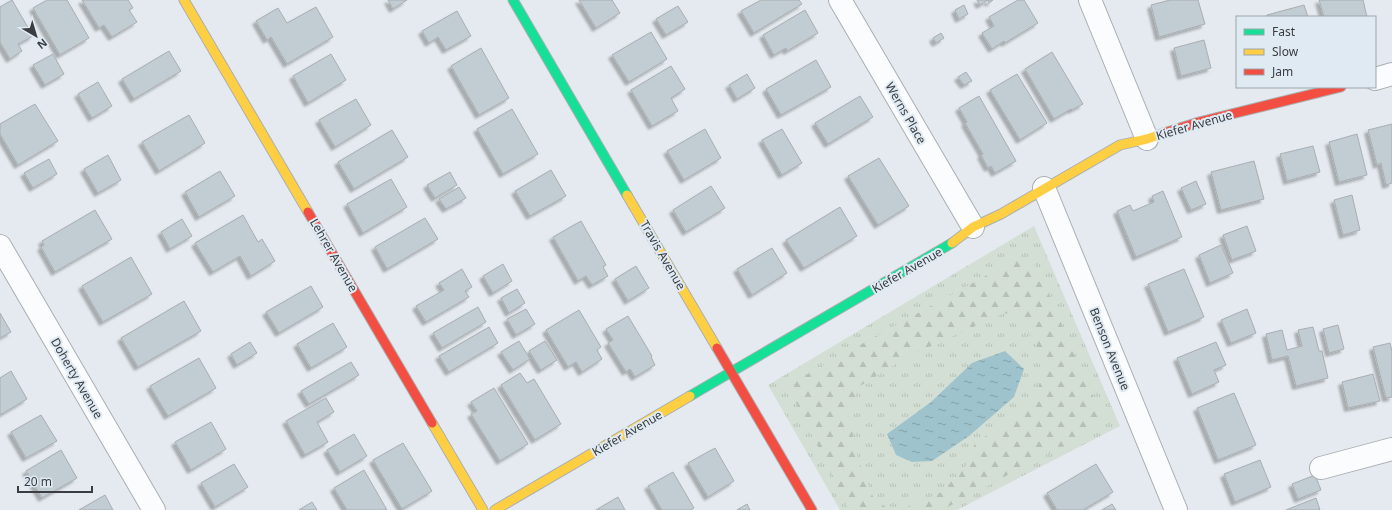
<svg xmlns="http://www.w3.org/2000/svg" width="1392" height="510" viewBox="0 0 1392 510" font-family="'Noto Sans',sans-serif">
	<style>
		.grass { fill: url(#grass-tufts) }
		.forest { fill: url(#forest-firs) }
		.water { fill: url(#water-ripples) }
		.building { fill: #c2ccd3; stroke: #a9aeb1; filter: url(#shadow) }
		.lines { fill: none; stroke-linecap: round; stroke-linejoin: round }
		.street-casing { stroke: #abafb2; stroke-width: 24 }
		.fast-casing { stroke: #abafb2; stroke-width: 11 }
		.slow-casing { stroke: #abafb2; stroke-width: 11 }
		.jam-casing { stroke: #abafb2; stroke-width: 11 }
		.street { stroke: #fbfcfd; stroke-width: 22 }
		.fast { stroke: #16e098; stroke-width: 9 }
		.slow { stroke: #ffcf43; stroke-width: 9 }
		.jam { stroke: #f24e42; stroke-width: 9 }
		.labels { text-anchor: middle; dominant-baseline: central; stroke-width: 4; stroke-linejoin: round; paint-order: stroke }
		.street-label { font-size: 12px; fill: #393d41; stroke: #e0eaf3 }
	</style>
	<defs>
		<pattern id="grass-tufts" width="24" height="20" patternUnits="userSpaceOnUse"><rect width="24" height="20" fill="#d3dfd4"/><path d="M3 7l-1-3M5 7V3M7 7l1-3M15 17l-1-3M17 17v-4M19 17l1-3" fill="none" stroke="#b6c0b7"/></pattern>
		<pattern id="forest-firs" width="22" height="20" patternUnits="userSpaceOnUse"><rect width="22" height="20" fill="#d3dfd4"/><path d="M5 1l3.5 6h-7zM16 11l3.5 6h-7z" fill="#b6c0b7"/></pattern>
		<pattern id="water-ripples" width="26" height="14" patternUnits="userSpaceOnUse"><rect width="26" height="14" fill="#9fc3cc"/><path d="M2 4q2-2 4 0t4 0M15 11q2-2 4 0t4 0" fill="none" stroke="#83a0a7"/></pattern>
		<filter id="shadow"><feDropShadow dx="-3.5" dy="3.5" stdDeviation="1" flood-color="#0004"/></filter>
	</defs>
	<rect width="100%" height="100%" fill="#e4eaef"/>
	<!-- grass -->
	<path class="grass" d="M1034 226 1120 426 957 510H840L768 385Z"/>
	<!-- forest -->
	<path class="forest" d="M1020 257 1026 258 1036 266 1101 414 1100 424 1096 428 942 510H900L942 492 970 461 975 442 1003 427 1033 401 1044 371 1038 349 1025 326 1018 317 1004 313 909 356 860 386 848 411 858 459 874 499 890 510H849L791 392 796 381 820 367Z"/>
	<!-- water -->
	<path class="water" d="M1005 351 1024 369 1014 397 969 436 932 461 912 462 896 455 887 434 931 402 972 363Z"/>
	<!-- building -->
	<path class="building" d="M12 0 33 36 18 44 22 51 10 59 0 42V7Z
		M47 0H67L89 38 60 55 33 8Z
		M82 0H128L133 8 129 10 137 22 112 37 104 25 99 28Z
		M388 0H407L393 9Z
		M579 0H612L620 13 596 28Z
		M761 0H799L802 4 754 33 741 11Z
		M977 0H993L989 3 988 0 980 5Z
		M1018 0H1024L1038 23 1005 43 1004 41 992 49 982 33 994 26 989 17Z
		M1170 0H1198L1205 24 1159 37 1151 5Z
		M1319 0H1363L1367 17H1324Z
		M964 5 968 14 959 19 955 10Z
		M1304 5 1308 17H1267V15Z
		M678 6 688 22 666 35 656 19Z
		M316 7 333 37 287 64 271 37 267 40 256 21 278 8 287 23Z
		M805 10 818 33 787 51 786 48 774 55 763 35Z
		M457 11 471 36 446 50 438 37 429 43 422 31Z
		M651 32 667 59 629 82 612 55Z
		M941 33 944 38 936 43 933 38Z
		M1204 40 1211 68 1181 76 1174 48Z
		M481 48 509 98 479 115 451 66Z
		M169 51 181 71 134 99 122 79Z
		M1052 52 1083 104 1072 110 1071 109 1054 119 1025 69Z
		M53 54 64 74 45 85 33 65Z
		M331 54 346 80 308 103 293 76Z
		M816 60 831 87 781 115 766 89Z
		M671 66 685 89 671 98 678 111 652 126 631 90Z
		M966 72 972 81 964 85 958 77Z
		M747 74 755 88 737 99 729 85Z
		M1017 74 1047 123 1020 140 990 90Z
		M98 82 112 106 92 118 78 94Z
		M860 96 873 117 828 144 815 123Z
		M979 96 1016 161 995 173 991 166 988 168 981 155 983 154 965 123 967 122 959 108Z
		M356 99 371 125 335 147 319 120Z
		M35 104 58 141 18 165 0 134V124Z
		M512 109 538 154 503 174 477 129Z
		M189 115 205 143 159 171 142 142Z
		M1392 124V183L1386 185 1381 163 1377 165 1368 130Z
		M705 129 721 158 684 180 667 151Z
		M782 129 802 163 782 175 762 140Z
		M392 130 408 157 354 189 338 162Z
		M1357 134 1367 175 1339 182 1329 142Z
		M1313 146 1320 172 1287 181 1280 154Z
		M108 155 121 180 98 193 84 169Z
		M879 158 909 206 878 225 848 176Z
		M49 159 57 174 33 188 24 173Z
		M1254 161 1264 199 1221 210 1211 172Z
		M551 170 566 196 530 216 515 191Z
		M220 171 235 196 199 217 185 192Z
		M450 172 457 185 435 198 427 185Z
		M391 179 407 207 363 233 347 204Z
		M1196 181 1206 204 1191 210 1181 188Z
		M711 186 725 208 686 232 673 210Z
		M459 187 466 198 446 209 439 199Z
		M1163 191 1182 237 1136 257 1117 211 1130 205 1133 211 1154 202 1152 196Z
		M1352 195 1360 230 1343 235 1334 200Z
		M840 207 857 236 804 268 786 240Z
		M95 210 112 239 55 272 41 247 44 245 42 241Z
		M243 215 258 242 262 239 275 261 251 276 240 256 213 272 195 243Z
		M425 218 438 239 387 269 375 247Z
		M182 219 192 236 170 249 161 232Z
		M581 221 606 265 603 267 608 276 592 285 586 276 578 281 553 237Z
		M1247 226 1256 251 1232 260 1223 235Z
		M1221 245 1233 273 1210 283 1199 255Z
		M772 248 787 273 752 295 737 269Z
		M131 257 152 294 103 322 82 286Z
		M503 264 512 281 493 293 483 276Z
		M636 266 649 288 628 301 615 279Z
		M462 269 472 287 465 291 469 297 426 322 416 306 444 290 439 283Z
		M1184 269 1204 317 1168 332 1148 284Z
		M311 286 323 307 279 333 266 312Z
		M517 289 525 303 509 313 501 298Z
		M184 301 201 331 138 367 121 338Z
		M478 307 486 322 442 348 433 333Z
		M526 309 535 324 516 335 507 319Z
		M1247 309 1256 333 1231 343 1221 320Z
		M579 310 601 347 597 350 602 359 582 372 576 362 568 367 546 330Z
		M0 313 11 332 0 338Z
		M628 316 652 356 651 357 655 365 635 377 630 369 626 372 608 343 613 340 606 329Z
		M333 323 347 347 311 368 297 344Z
		M1338 325 1344 349 1329 353 1323 329Z
		M489 327 498 343 449 372 439 356Z
		M1313 327 1319 351H1322L1328 378 1296 386 1288 356 1272 360 1266 334 1282 330 1287 350 1302 346 1298 330Z
		M519 341 530 359 513 370 501 352Z
		M545 341 557 360 541 370 529 351Z
		M250 342 257 353 237 365 231 354Z
		M1216 342 1226 365 1214 370 1219 382 1192 394 1177 358Z
		M1390 343 1392 351V397L1386 398 1373 347Z
		M199 358 216 388 168 416 150 386Z
		M351 362 359 375 309 404 301 391Z
		M11 371 27 399 0 415V378Z
		M520 373 527 383 534 379 561 424 535 440 501 385Z
		M1373 374 1380 401 1348 408 1342 382Z
		M494 388 528 444 500 461 471 414 477 411 471 402Z
		M1234 393 1256 445 1218 460 1197 408Z
		M326 398 334 412 317 422 328 442 305 455 286 421Z
		M41 415 57 441 26 458 11 432Z
		M211 422 226 449 191 470 175 442Z
		M354 434 367 456 340 472 327 450Z
		M403 443 432 491 402 509 373 460Z
		M715 448 734 481 708 497 688 463Z
		M61 450 77 478 42 498 26 471Z
		M1260 460 1271 487 1235 502 1224 474Z
		M234 464 248 487 215 507 201 483Z
		M1096 464 1113 492 1083 510H1057L1047 493Z
		M364 470 387 510H347L334 488Z
		M673 472 694 508 690 510H662L648 486Z
		M1315 475 1321 490 1298 499 1292 484Z
		M105 495 113 510H79Z
		M618 497 625 510H596Z
		M1316 498 1320 510H1286Z
		M312 502 317 510H299Z
		M747 504 750 510H737Z
		M1112 504 1116 510H1102Z"/>
	<g class="lines">
		<defs>
			<path id="street" d="M840 0 973 227
				M1090 0 1147 139
				M1375 79 1392 74
				M1044 188 1176 510
				M0 246 154 510
				M1321 468 1392 449"/>
			<path id="fast" d="M513 0 627 195
				M690 396 952 243"/>
			<path id="slow" d="M184 0 308 212
				M627 195 717 348
				M952 243 973 227 1001 214 1120 145 1147 139 1164 133
				M432 423 483 510
				M495 510 690 396"/>
			<path id="jam" d="M1164 133 1199 122 1341 87
				M308 212 432 423
				M717 348 812 510"/>
		</defs>
		<!-- street casing -->
		<use href="#street" class="street-casing"/>
		<!-- fast casing -->
		<use href="#fast" class="fast-casing"/>
		<!-- slow casing -->
		<use href="#slow" class="slow-casing"/>
		<!-- jam casing -->
		<use href="#jam" class="jam-casing"/>
		<!-- street -->
		<use href="#street" class="street"/>
		<!-- fast -->
		<use href="#fast" class="fast"/>
		<!-- slow -->
		<use href="#slow" class="slow"/>
		<!-- jam -->
		<use href="#jam" class="jam"/>
	</g>
	<g class="labels">
		<!-- street labels -->
		<g class="street-label">
			<text transform="translate(906 113) rotate(60)">Werns Place</text>
			<text transform="translate(1194 125) rotate(-16)">Kiefer Avenue</text>
			<text transform="translate(334 255) rotate(60)">Lehrer Avenue</text>
			<text transform="translate(663 255) rotate(60)">Travis Avenue</text>
			<text transform="translate(907 270) rotate(-30)">Kiefer Avenue</text>
			<text transform="translate(1110 349) rotate(68)">Benson Avenue</text>
			<text transform="translate(77 378) rotate(60)">Doherty Avenue</text>
			<text transform="translate(627 433) rotate(-30)">Kiefer Avenue</text>
		</g>
	</g>
	<!-- legend -->
	<rect x="1236" y="16" width="140" height="72" fill="#e0eaf3" stroke="#9da5ac"/>
	<rect x="1244" y="29" width="20" height="6" fill="#16e098" stroke="#9da5ac"/>
	<text x="1272" y="36" font-size="12" fill="#393d41">Fast</text>
	<rect x="1244" y="49" width="20" height="6" fill="#ffcf43" stroke="#9da5ac"/>
	<text x="1272" y="56" font-size="12" fill="#393d41">Slow</text>
	<rect x="1244" y="69" width="20" height="6" fill="#f24e42" stroke="#9da5ac"/>
	<text x="1272" y="76" font-size="12" fill="#393d41">Jam</text>
	<!-- north arrow -->
	<g transform="translate(36 36) rotate(142)" stroke="#e0eaf3" stroke-width="3" paint-order="stroke">
	<path d="M0-3L7 15L0 10L-7 15Z" fill="#393d41"/>
	<text y="-6" font-size="11" font-weight="bold" text-anchor="middle" fill="#393d41">N</text>
	</g>
	<!-- scale -->
	<path d="M18 486v6h74v-6" fill="none" stroke="#393d41" stroke-width="2"/>
	<text x="24" y="486" font-size="12" fill="#393d41" stroke="#e0eaf3" stroke-width="3" paint-order="stroke">20 m</text>
</svg>
